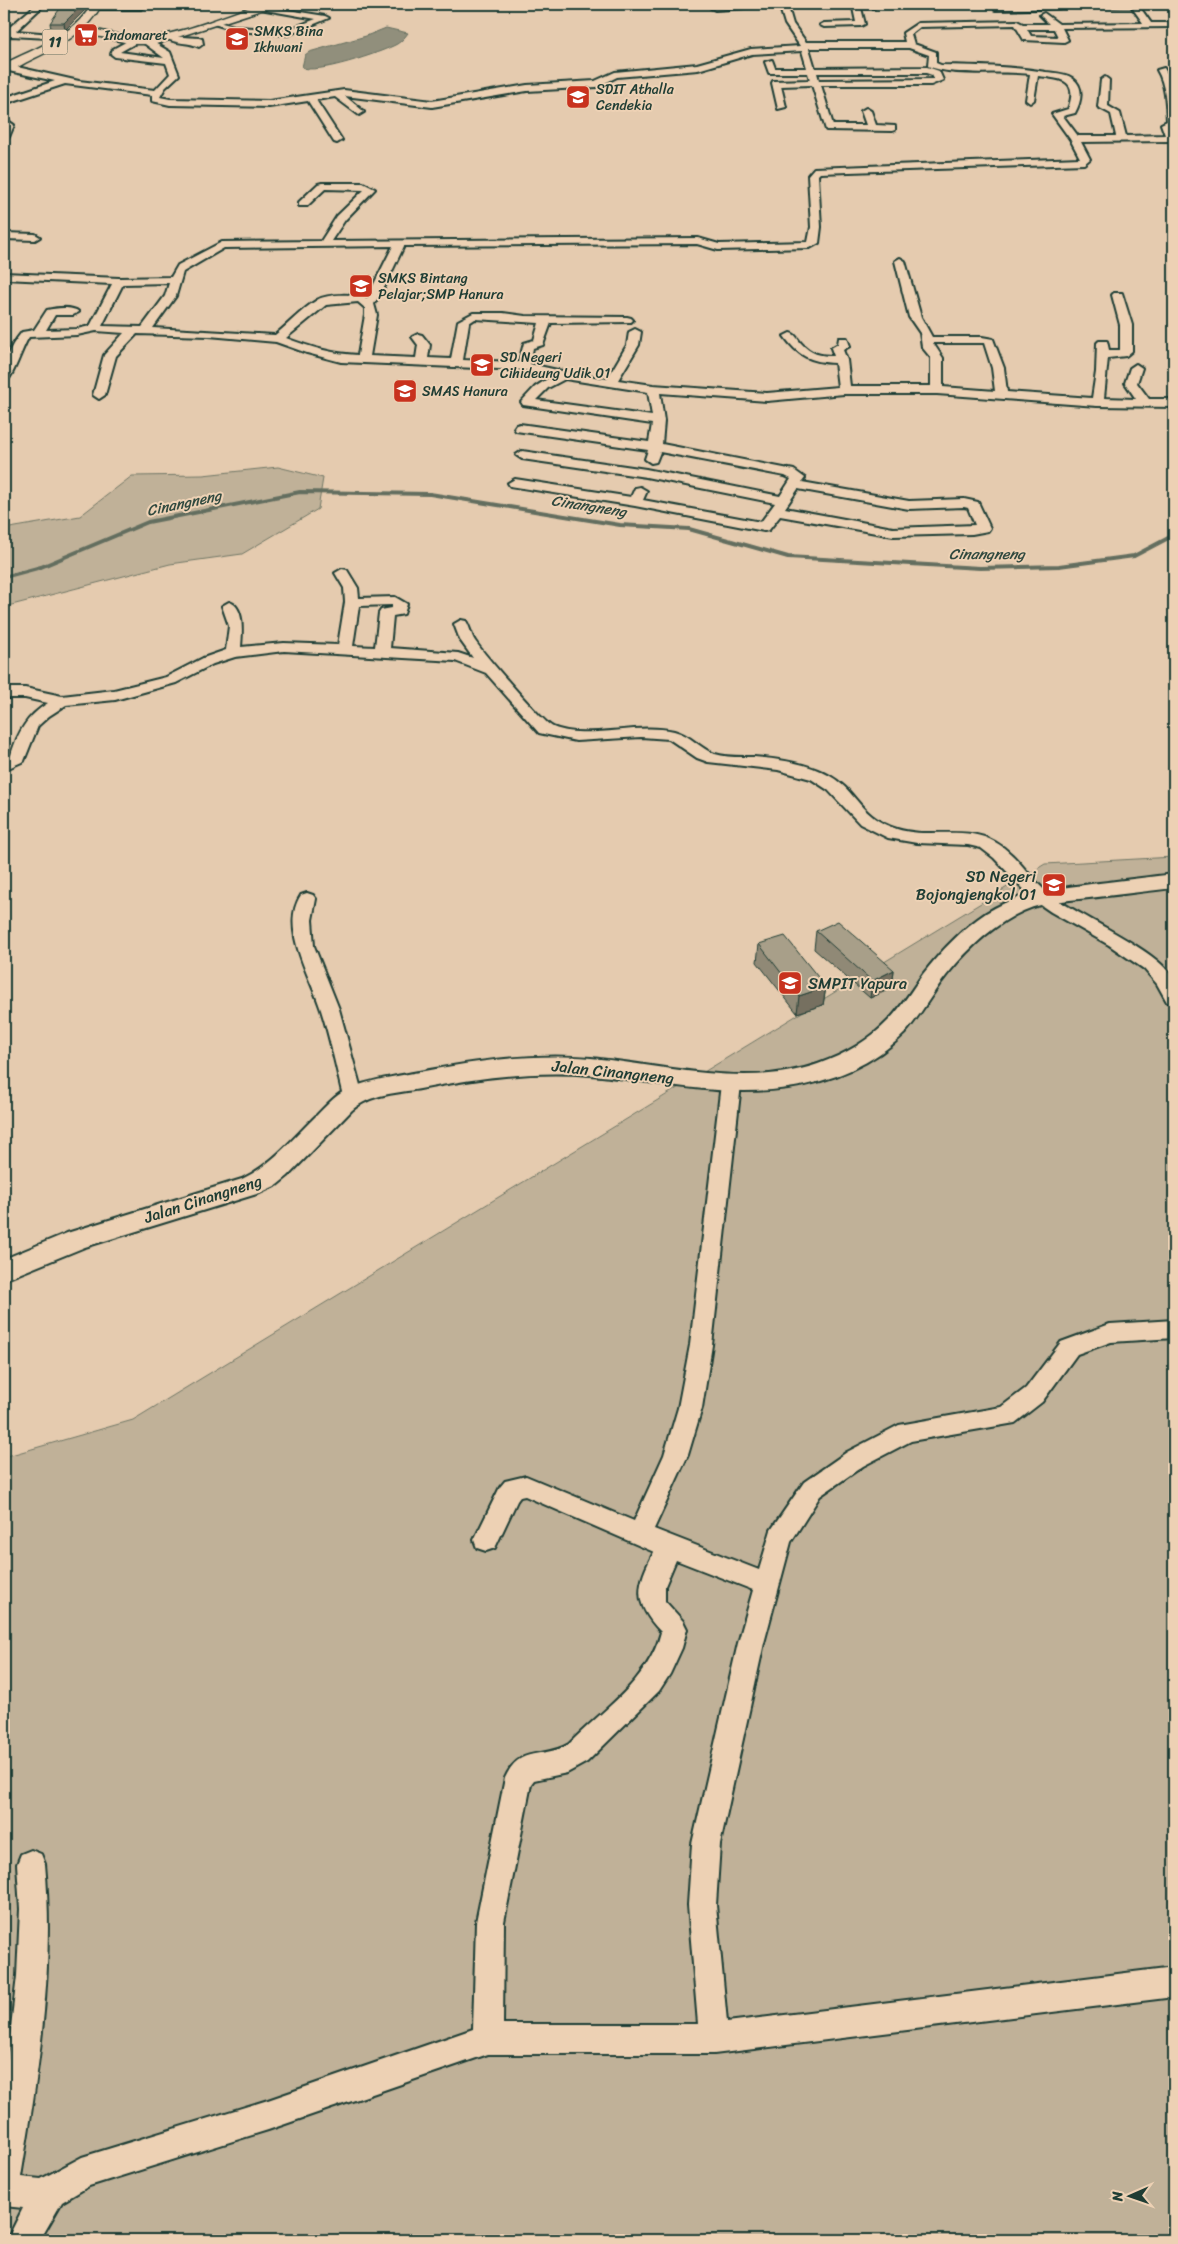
<svg xmlns="http://www.w3.org/2000/svg" width="1178" height="2244" viewBox="0 0 1178 2244" font-family="Sriracha,sans-serif">
	<style>
		.green { fill: #c0b198; stroke: #707766 }
		.water { fill: #918f7b; stroke: #636e5f }
		.lines { fill: none; stroke-linecap: round; stroke-linejoin: round }
		.stream { stroke: #636e5f; stroke-width: 4 }
		.minor-casing { stroke: #1f3d34; stroke-width: 4 }
		.tertiary-casing { stroke: #1f3d34; stroke-width: 4 }
		.secondary-casing { stroke: #1f3d34; stroke-width: 3 }
		.trunk-casing { stroke: #1f3d34; stroke-width: 3 }
		.minor { fill: #edd1b4; fill-rule: evenodd }
		.tertiary { fill: #edd1b4; fill-rule: evenodd }
		.secondary { fill: #edd1b4; fill-rule: evenodd }
		.trunk { fill: #edd1b4; fill-rule: evenodd }
		.wall { fill: #908976; stroke: #1f3d34 }
		.shaded-wall { fill: #766f60; stroke: #1f3d34 }
		.building { fill: #a89f89; stroke: #1f3d34 }
		.labels { text-anchor: middle; dominant-baseline: central; stroke-width: 4; stroke-linejoin: round; paint-order: stroke }
		.far-poi-label { font-size: 14px; fill: #1f3d34; stroke: #edd1b4; text-anchor: start }
		.shield { fill: #edd1b4; stroke: #5d695a; stroke-width: 1 }
		.shield-label { font-size: 15px; font-weight: bold; fill: #1f3d34 }
		.far-water-label { font-size: 15px; font-style: italic; fill: #30493f; stroke: #edd1b4 }
		.poi-label { font-size: 16px; fill: #1f3d34; stroke: #edd1b4; text-anchor: end }
		.street-label { font-size: 16px; fill: #1f3d34; stroke: #edd1b4 }
	</style>
	<rect width="100%" height="100%" fill="#e5cbaf"/>
	<filter id="ink" filterUnits="userSpaceOnUse"><feTurbulence type="fractalNoise" baseFrequency=".02" numOctaves="2"/><feDisplacementMap in="SourceGraphic" scale="10" xChannelSelector="R" yChannelSelector="G"/><feConvolveMatrix kernelMatrix="1 2 1 2 8 2 1 2 1" color-interpolation-filters="sRGB"/></filter>
	<g filter="url(#ink)">
		<!-- green -->
		<path class="green" d="M278 467 323 478 318 509 242 554 170 564 4 607V529L80 516 132 476 203 475Z
			M1174 857V2240H4V1457L133 1420 1045 864Z"/>
		<!-- water -->
		<path class="water" d="M386 28 408 33C405 37 402 41 397 44 383 52 313 76 302 67L305 55 309 52 366 36Z"/>
		<g class="lines">
			<!-- stream -->
			<path class="stream" d="M4 577 41 567 148 522 300 492 430 494 620 525 689 529 788 557 980 568 1059 566 1134 556 1174 535"/>
			<defs>
				<path id="minor" d="M37 4H45L16 31 64 35 68 37 67 39 11 36 4 39 5 31Z
					M742 4H777L773 6 715 10 711 8 715 6Z
					M779 4H877L874 8H861L865 24 861 26 824 27 820 25 824 23 856 22 853 8 788 7 793 24 806 42H905L903 33 918 23 1017 21 1023 24H1049L1040 15 1044 13 1059 24 1143 23 1131 6 995 10V6H998L1018 4H1174V6H1139L1151 23H1174V27L1062 28 1068 40 1064 42 1024 40 1015 25 920 27 911 34 914 44 936 52V63L941 65C977 66 1011 66 1046 72 1055 73 1065 73 1072 78 1085 87 1081 102 1075 113L1063 116 1078 136H1116L1111 114 1098 107 1101 80 1105 77 1109 80 1108 106 1120 113 1126 136 1165 135 1161 124 1167 121C1166 104 1166 85 1157 70L1164 68C1176 87 1174 104 1174 126H1171L1174 139 1170 141 1081 142 1090 159 1084 164 820 173 818 175 821 227 819 243 810 248 718 250 697 244 404 246 385 286 374 304 377 315 370 356 416 358 418 345 412 337 418 334 422 335 430 345 428 358 451 359 458 321 473 313H503L525 316 627 317 631 318 633 320 631 322 551 323 543 345 533 348 530 364 576 374 607 379 627 345 629 332 635 329 641 332 639 345 618 380 653 385 767 393 838 387 835 363C811 362 798 356 784 336L790 333C796 334 797 339 801 343 811 354 820 356 834 356L831 348 838 344 839 338H847L850 346 843 350 847 360 850 386H931V358L922 347 920 333 909 317 895 261 900 258 905 261 921 317 932 337H982L993 339 1004 368 1007 392 1092 398 1096 372 1097 343 1099 341H1107L1109 350H1120V325L1112 295 1114 293H1122L1132 325V351L1126 356 1108 358 1104 398 1136 399 1125 383 1130 368 1136 364 1142 368 1137 383 1149 399H1174V407L1097 406 937 394H844L767 401 660 393 664 421 662 444 794 470 805 478 802 482 909 501 964 499 978 502 990 528 988 531 972 534 893 536 780 516 769 530 764 531 635 506 510 486 508 483 515 479 631 497 635 488 640 487 647 491 643 500 761 522 775 503 646 477 522 459 516 455 522 451 646 469 780 496 791 479 785 476 660 452 656 462 651 463 645 459 648 450 516 431 514 428 516 425 520 424 649 442 652 424 523 405 521 402 535 387 552 376 524 370 341 362 307 353 276 342 209 336 137 334 116 356 105 395 99 399 93 395 104 355 124 333 96 331 77 335 29 337C22 347 13 380 4 383 4 361 8 349 22 332L34 330 47 310C56 308 72 306 79 312L73 315H55L46 330 77 329 90 326 112 284 4 279V273L119 278 171 277 178 265 222 242 321 241 337 216 364 190 325 189 307 206H299V202L318 184 322 183H363L375 189 345 220 331 241 698 238 719 244 808 242 811 227 808 175 814 168 1080 158 1070 139 1052 114 1068 109C1079 79 1062 79 1038 76L1034 100 1030 103 1026 100 1030 74C1000 70 953 77 928 66L929 55 909 48H809L815 68 927 67 939 71 943 80 931 85H821L833 125H866L861 111 866 108 871 111 876 125 895 126V130L892 131 826 130 812 85 781 86 786 107 778 109 772 83 773 81 810 80 808 73H769L765 62 772 60 775 68H807L802 51 752 54 698 70 617 77 597 87 527 91 432 107 345 96 362 110 364 112 359 115 335 97 316 100 342 140 337 143 334 142 308 101 269 107 170 105 152 101V95L65 84 4 104V98L55 81 4 70V64L79 81 155 90 170 74 166 63 115 57 111 54 113 49 133 38 136 39V43L120 52 164 58 145 44 144 42 148 39 170 52 179 75 165 88 160 97 170 99 269 101 344 90 432 101 527 85 595 81 615 72 697 64 751 49 800 46 785 24ZM1027 29H1054L1058 37 1031 36ZM817 73H926L932 75 934 79 819 80ZM393 246 367 298C355 294 329 293 317 300 302 309 289 324 275 335L153 328 176 296 183 272 224 248ZM169 283 165 296 142 327 102 326 123 284ZM358 302 365 308V315L358 355C332 354 310 347 286 338L326 305ZM475 319 539 323 534 340 524 343 519 362 463 360 469 323ZM933 343H984L992 368 995 391 943 387V358ZM565 379 648 392 652 416 536 400 548 388ZM798 489 909 509 964 507 968 508 975 525 893 528 785 508Z
					M93 5H141L145 7 141 9H96L92 7Z
					M257 5 325 16 329 18 288 35 238 31 210 23 214 21 238 27 287 30 316 19 260 9 256 7Z
					M167 36 199 38 202 39 203 44 199 47C190 42 175 44 166 38Z
					M4 118 14 125 9 137 4 140Z
					M4 233 35 234 40 237 35 240 4 239Z
					M342 569 347 570 358 588 359 598 395 597 407 604 404 614 393 616 390 648 458 653 473 658 460 640 454 624 461 620 466 621C470 627 471 635 475 641 483 653 544 724 553 727 587 741 636 722 674 731 691 735 700 749 715 754 727 758 742 757 754 757 779 759 808 763 830 776 858 792 859 817 897 829 928 839 966 825 995 842 1017 854 1029 878 1048 893 1073 914 1167 953 1174 982 1176 989 1174 998 1174 1004L1167 1002 1157 984 1144 969 1109 945 1051 912 1035 901 994 858 981 848 968 845 917 843 888 838 860 824 828 790 811 779 778 770 708 762 697 758 669 739 641 737 576 741 539 733 486 673 455 661 284 651 235 657 213 664 176 683 115 700 66 705 49 716 38 726 24 761 4 770V759L11 755C18 732 27 716 48 703L25 698H4V688H25L62 696 114 690 166 677 203 658 226 650 229 626 222 606 229 602C245 606 242 634 241 647L284 643 338 645 345 602 344 588 335 573ZM392 605V608L381 610 379 613 375 647 353 646 359 606Z
					M307 893 313 895 316 899 312 920 314 946 339 1009 363 1096 360 1101 353 1103 346 1101 343 1096C336 1067 330 1038 321 1010 311 977 279 928 301 895Z
					M731 1077 738 1079 741 1084 712 1345 702 1408 688 1455 654 1529 759 1570 771 1530 804 1482 847 1452 899 1425 1001 1407 1026 1388 1061 1342 1110 1324 1174 1320V1338L1111 1342 1077 1354 1042 1402 1015 1423 911 1441 863 1466 820 1496 791 1542 764 1643 720 1844 716 1905 727 2022 1174 1967V1997L714 2054H488L268 2130 89 2186 62 2202 40 2240H7L23 2208 4 2206V2086L17 1976 20 1909 17 1864 21 1854 31 1850 41 1854 45 1864C55 1968 38 2074 21 2177L41 2179 82 2157 268 2100 473 2029 476 1922 505 1778C520 1744 543 1760 569 1744 602 1710 649 1681 661 1632 633 1603 636 1586 654 1552L525 1496 520 1497 517 1501 495 1548 486 1551 477 1548 474 1540 500 1487 505 1481 526 1476 634 1521 664 1455 678 1408 690 1345 721 1084 724 1079ZM676 1560 753 1590 738 1643 692 1844 688 1905 698 2024H503L504 1922 531 1784 534 1780 567 1773 587 1762 659 1691 670 1674 682 1648 687 1629 683 1621 665 1601V1586Z"/>
				<path id="tertiary" d="M1174 874V888C1146 891 1117 895 1089 898 1063 901 1038 902 1015 915 984 932 960 957 939 985 928 1001 918 1018 905 1033 874 1064 831 1082 788 1088 721 1098 657 1081 591 1075 533 1070 477 1078 420 1089 397 1093 370 1094 352 1110L288 1176 277 1185 260 1193 85 1247 4 1280V1259L67 1233 242 1179C272 1165 293 1138 317 1115 328 1104 338 1092 353 1087 375 1079 397 1076 419 1072 476 1061 533 1053 591 1058 665 1065 745 1089 818 1064 844 1055 870 1040 889 1020 902 1006 912 990 923 974 941 951 962 929 986 913 1019 892 1054 889 1091 884 1119 881 1146 877 1174 874Z"/>
				<path id="secondary" d="M260 4H275L274 6 156 44H133L101 37 73 34 67 31C77 21 123 38 138 38 173 38 225 15 260 4Z"/>
				<path id="trunk" d="M92 4H102C87 33 58 47 29 61 21 65 12 71 4 73V64C35 48 74 36 92 4Z"/>
			</defs>
			<!-- minor casing -->
			<use href="#minor" class="minor-casing"/>
			<!-- tertiary casing -->
			<use href="#tertiary" class="tertiary-casing"/>
			<!-- secondary casing -->
			<use href="#secondary" class="secondary-casing"/>
			<!-- trunk casing -->
			<use href="#trunk" class="trunk-casing"/>
			<!-- minor -->
			<use href="#minor" class="minor"/>
			<!-- tertiary -->
			<use href="#tertiary" class="tertiary"/>
			<!-- secondary -->
			<use href="#secondary" class="secondary"/>
			<!-- trunk -->
			<use href="#trunk" class="trunk"/>
		</g>
		<!-- wall -->
		<path class="wall" d="M88 7 65 30 51 29 50 23Z
			M816 931 894 970 892 988 870 998 814 949Z
			M759 944 826 987 823 1005 797 1013 757 962Z"/>
		<!-- shaded-wall -->
		<path class="shaded-wall" d="M83 4H87L88 7 65 30 64 23Z
			M894 970 892 988 870 998 872 981Z
			M826 987 823 1005 797 1013 799 996Z"/>
		<!-- building -->
		<path class="building" d="M63 4H83L64 23H50Z
			M838 921 894 970 872 981 816 931Z
			M785 936 826 987 799 996 759 944Z"/>
	</g>
	<!-- icons -->
	<defs>
		<symbol id="supermarket-square" viewBox="-11 -11 22 22"><rect x="-9" y="-9" width="18" height="18" rx="4" fill="#c8321e" stroke="#edd1b4"/><path d="M-6-5.5h2.5l.6 2H6L4.5 2H-2.5L-4.4-4H-6ZM-1.5 3.2a1.3 1.3 0 1 0 .1 0ZM3 3.2a1.3 1.3 0 1 0 .1 0Z" fill="#fff"/></symbol>
		<symbol id="school-square" viewBox="-11 -11 22 22"><rect x="-9" y="-9" width="18" height="18" rx="4" fill="#c8321e" stroke="#edd1b4"/><path d="M0-5L7-2L0 1L-7-2ZM-4 1L0 2.5L4 1V4Q0 6-4 4Z" fill="#fff"/></symbol>
	</defs>
	<g fill-rule="evenodd">
		<use href="#supermarket-square" x="72" y="21" width="28" height="28"/>
		<use href="#school-square" x="223" y="25" width="28" height="28"/>
		<use href="#school-square" x="564" y="83" width="28" height="28"/>
		<use href="#school-square" x="347" y="272" width="28" height="28"/>
		<use href="#school-square" x="468" y="351" width="28" height="28"/>
		<use href="#school-square" x="391" y="377" width="28" height="28"/>
		<use href="#school-square" x="1040" y="871" width="28" height="28"/>
		<use href="#school-square" x="776" y="969" width="28" height="28"/>
	</g>
	<g class="labels">
		<!-- far-poi labels -->
		<g class="far-poi-label">
			<text x="254" y="31">SMKS Bina<tspan x="254" dy="16">Ikhwani</tspan></text>
			<text x="104" y="35">Indomaret</text>
			<text x="596" y="89">SDIT Athalla<tspan x="596" dy="16">Cendekia</tspan></text>
			<text x="378" y="278">SMKS Bintang<tspan x="378" dy="16">Pelajar;SMP Hanura</tspan></text>
			<text x="500" y="357">SD Negeri<tspan x="500" dy="16">Cihideung Udik 01</tspan></text>
			<text x="422" y="391">SMAS Hanura</text>
		</g>
		<!-- shield labels -->
		<rect class="shield" x="42.5" y="29.5" width="25" height="25" rx="4"/>
		<g class="shield-label">
			<text x="55" y="42">11</text>
		</g>
		<!-- far-water labels -->
		<g class="far-water-label">
			<text transform="translate(184 503) rotate(-12)">Cinangneng</text>
			<text transform="translate(589 506) rotate(9)">Cinangneng</text>
			<text x="987" y="554">Cinangneng</text>
		</g>
		<!-- poi labels -->
		<g class="poi-label">
			<text x="1036" y="876">SD Negeri<tspan x="1036" dy="18">Bojongjengkol 01</tspan></text>
			<text x="808" y="983" text-anchor="start">SMPIT Yapura</text>
		</g>
		<!-- street labels -->
		<g class="street-label">
			<text transform="translate(613 1072) rotate(6)">Jalan Cinangneng</text>
			<text transform="translate(203 1199) rotate(-18)">Jalan Cinangneng</text>
		</g>
	</g>
	<!-- margin -->
	<rect width="1178" height="2244" fill="none" stroke="#edd1b4" stroke-width="20"/>
	<rect x="10" y="10" width="1158" height="2224" fill="none" stroke="#1f3d34" stroke-width="2" filter="url(#ink)"/>
	<!-- north arrow -->
	<g transform="translate(1130 2196) rotate(268)" stroke="#edd1b4" stroke-width="4" paint-order="stroke">
	<path d="M0-4L9 19L0 12L-9 19Z" fill="#1f3d34"/>
	<text y="-8" font-size="14" font-weight="bold" text-anchor="middle" fill="#1f3d34">N</text>
	</g>
</svg>
